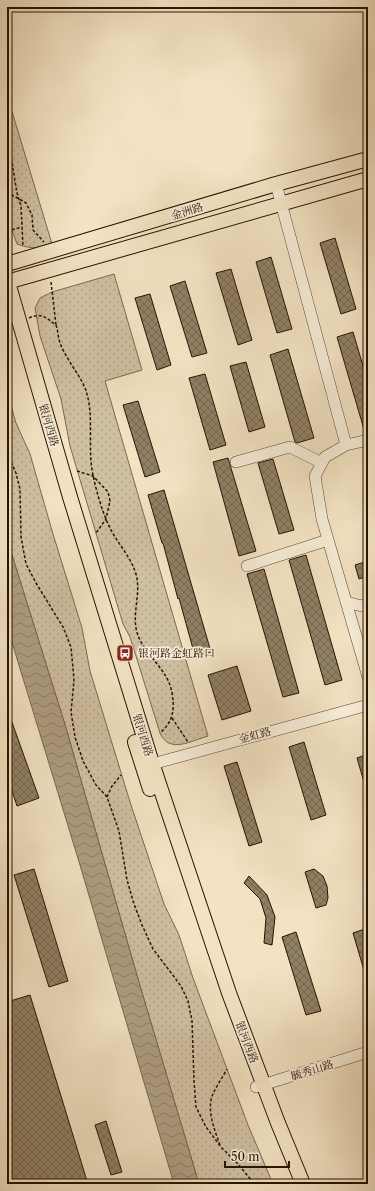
<svg xmlns="http://www.w3.org/2000/svg" width="375" height="1191" viewBox="0 0 375 1191" font-family="'Libre Caslon Text','Noto Serif SC',serif">
	<style>
		.grass { fill: url(#grass-dots); stroke: #7a6a51 }
		.water { fill: url(#water-waves); stroke: #77664d }
		.building { fill: url(#building-cross-hatch); stroke: #251400 }
		.lines { fill: none; stroke-linecap: round; stroke-linejoin: round }
		.minor-casing { stroke: #584831; stroke-width: 12 }
		.major-casing { stroke: #251400; stroke-width: 16 }
		.path { stroke: #251400; stroke-width: 1.5; stroke-dasharray: 3 2; stroke-linecap: butt }
		.minor { stroke: #f7edd8; stroke-width: 11 }
		.major { stroke: #f3e3c3; stroke-width: 14 }
		.labels { text-anchor: middle; dominant-baseline: central; stroke-width: 3.5; stroke-linejoin: round; paint-order: stroke }
		.street-label { font-size: 11px; fill: #251400; stroke: #f7edd8 }
		.poi-label { font-size: 11px; fill: #251400; stroke: #f7edd8; text-anchor: start }
	</style>
	<defs>
		<pattern id="grass-dots" width="8" height="8" patternUnits="userSpaceOnUse"><rect width="8" height="8" fill="#d0c0a2"/><path d="M2 2h.1M6 6h.1" fill="none" stroke="#b2a48a" stroke-width="1.8" stroke-linecap="round"/></pattern>
		<pattern id="water-waves" width="16" height="10" patternUnits="userSpaceOnUse"><rect width="16" height="10" fill="#ad9d81"/><path d="M0 5q4-4 8 0t8 0" fill="none" stroke="#8d7f67"/></pattern>
		<pattern id="building-cross-hatch" width="8" height="8" patternUnits="userSpaceOnUse"><rect width="8" height="8" fill="#908065"/><path d="M0 0l8 8M0 8l8-8" fill="none" stroke="#756851"/></pattern>
	</defs>
	<rect width="100%" height="100%" fill="#f3e3c3"/>
	<filter id="stains"><feTurbulence type="fractalNoise" baseFrequency=".005" numOctaves="4"/><feColorMatrix values="0 0 0 0 .2 0 0 0 0 .09 0 0 0 0 .02 0 0 0 .5 -.17"/></filter>
	<radialGradient id="worn" r=".72"><stop offset=".6" stop-color="#630" stop-opacity="0"/><stop offset="1" stop-color="#630" stop-opacity=".3"/></radialGradient>
	<!-- grass -->
	<path class="grass" d="M7 95 52 244C38 249 31 249 17 244L7 216Z
		M114 274 142 370 105 381 208 736C191 741 169 754 160 733L130 637 123 624 70 446 61 399 40 336 35 308 40 298 52 292Z
		M7 392 16 423 30 454 53 534 82 628 90 671 130 802 164 904 179 935 193 978 248 1125 273 1184H199L138 979 66 728 7 539Z"/>
	<!-- water -->
	<path class="water" d="M7 539 66 728 138 979 199 1184H174L80 865 7 626Z"/>
	<!-- building -->
	<path class="building" d="M335 238 356 309 341 314 320 243Z
		M271 257 292 329 277 333 256 262Z
		M231 269 252 340 238 345 216 273Z
		M185 281 207 353 192 357 170 286Z
		M150 294 171 365 157 370 135 298Z
		M353 332 368 383V433H365L337 337Z
		M288 349 314 438 297 443 295 442 270 355Z
		M246 362 265 427 249 432 230 366Z
		M205 374 226 445 210 450 189 378Z
		M138 401 160 472 145 477 123 405Z
		M228 458 256 551 239 556 213 462Z
		M273 459 294 530 279 534 258 463Z
		M164 490 211 652 195 656 179 598 178 599 163 543H162L148 495Z
		M306 555 342 680 325 685 289 560Z
		M368 561V576L359 579 355 565Z
		M264 569 299 693 283 697 247 574Z
		M237 666 251 711 222 720 208 675Z
		M7 711H8L39 798 17 806 7 776Z
		M304 742 326 815 311 820 289 747Z
		M368 754V789H366L357 758Z
		M237 762 262 842 249 846 224 766Z
		M34 869 68 981 49 987 14 875Z
		M314 869 323 876 327 886 328 898 326 905 316 908 305 872Z
		M249 876 267 895 275 917 272 945 264 943 266 918 260 899 244 883Z
		M368 928V977H366L353 933Z
		M296 932 321 1011 306 1015 282 937Z
		M30 995 87 1181 78 1184H7V1002Z
		M106 1121 122 1172 111 1175 95 1125Z"/>
	<g class="lines">
		<defs>
			<path id="minor" d="M276 184 346 445 325 457 315 476 322 519 368 677
				M346 445 368 440
				M236 462 290 447 322 463
				M247 566 328 540
				M346 602 362 606 368 604
				M145 766 368 705
				M256 1087 368 1052"/>
			<path id="major" d="M7 264 276 184 368 159
				M7 279 70 497 152 763 229 993 278 1123 303 1184
				M7 282 368 179
				M135 742 150 789"/>
		</defs>
		<!-- minor casing -->
		<use href="#minor" class="minor-casing"/>
		<!-- major casing -->
		<use href="#major" class="major-casing"/>
		<!-- path -->
		<path class="path" d="M7 149 11 156 17 193 21 206 23 246
			M7 192 26 203 32 215 33 230 44 242
			M7 231 22 227
			M51 282 56 325
			M29 318C42 312 46 318 56 325 58 331 58 337 60 343 66 359 78 372 85 388 95 413 87 448 93 475 97 494 103 515 112 532 120 546 131 558 136 574 141 592 133 610 136 628 140 653 168 667 172 693 175 709 173 722 160 733
			M7 453 16 473 20 489 21 537 26 564 36 583 63 627 71 647 74 680 71 712 75 737 83 761 96 785 107 797 119 831 127 880 134 904 142 925 153 949 181 986 188 1001 192 1021 194 1081 196 1107 206 1127 221 1147 239 1165 251 1180 253 1184
			M77 471 93 476 108 492 110 501 106 519 96 533
			M172 718 188 742
			M107 797 112 786 121 775
			M220 1145C215 1131 207 1112 212 1096 216 1087 222 1078 227 1069"/>
		<!-- minor -->
		<use href="#minor" class="minor"/>
		<!-- major -->
		<use href="#major" class="major"/>
	</g>
	<!-- icons -->
	<defs>
		<symbol id="bus-square" viewBox="-11 -11 22 22"><rect x="-9" y="-9" width="18" height="18" rx="4" fill="#8f2418" stroke="#f7edd8"/><path d="M-5-6H5V4H4V6H2V4H-2V6H-4V4H-5ZM-3.5-4V0h7V-4ZM-3.5 1.2v1.5H-2V1.2ZM2 1.2v1.5H3.5V1.2Z" fill="#fff"/></symbol>
	</defs>
	<g fill-rule="evenodd">
		<use href="#bus-square" x="115" y="643" width="20" height="20"/>
	</g>
	<g class="labels">
		<!-- street labels -->
		<g class="street-label">
			<text transform="translate(187 211) rotate(-17)">金洲路</text>
			<text transform="translate(49 425) rotate(74)">银河西路</text>
			<text transform="translate(143 735) rotate(73)">银河西路</text>
			<text transform="translate(255 735) rotate(-15)">金虹路</text>
			<text transform="translate(247 1042) rotate(69)">银河西路</text>
			<text transform="translate(312 1070) rotate(-17)">毓秀山路</text>
		</g>
		<!-- poi labels -->
		<g class="poi-label">
			<text x="138" y="653">银河路金虹路口</text>
		</g>
	</g>
	<!-- margin -->
	<rect width="375" height="1191" fill="none" stroke="#f3e3c3" stroke-width="24"/>
	<rect x="8" y="8" width="359" height="1175" fill="none" stroke="#251400" stroke-width="2"/>
	<rect x="12" y="12" width="351" height="1167" fill="none" stroke="#251400"/>
	<!-- scale -->
	<path d="M225 1161v6h64v-6" fill="none" stroke="#251400" stroke-width="2"/>
	<text x="231" y="1161" font-size="12" fill="#251400" stroke="#f7edd8" stroke-width="3" paint-order="stroke">50 m</text>
	<rect width="100%" height="100%" filter="url(#stains)"/>
	<rect width="100%" height="100%" fill="url(#worn)"/>
</svg>
